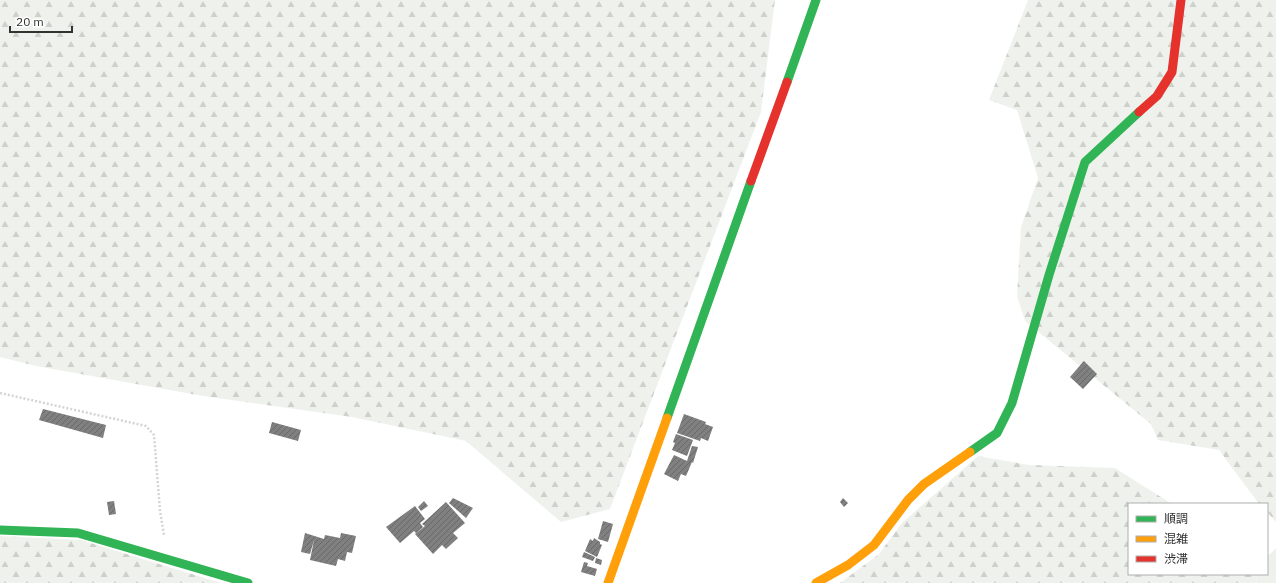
<svg xmlns="http://www.w3.org/2000/svg" width="1276" height="583" viewBox="0 0 1276 583" font-family="'IBM Plex Sans','Noto Sans JP',sans-serif">
	<style>
		.grass { fill: #eff2ec }
		.forest { fill: url(#forest-firs) }
		.building { fill: url(#building-hatch) }
		.lines { fill: none; stroke-linecap: round; stroke-linejoin: round }
		.path { stroke: #d4d4d4; stroke-width: 2.5; stroke-dasharray: 2 2; stroke-linecap: butt }
		.fast { stroke: #30b455; stroke-width: 9 }
		.slow { stroke: #ff9f0a; stroke-width: 9 }
		.jam { stroke: #e5322d; stroke-width: 9 }
	</style>
	<defs>
		<pattern id="forest-firs" width="22" height="20" patternUnits="userSpaceOnUse"><rect width="22" height="20" fill="#eff2ec"/><path d="M5 1l3.5 6h-7zM16 11l3.5 6h-7z" fill="#cdd0cb"/></pattern>
		<pattern id="building-hatch" width="6" height="6" patternUnits="userSpaceOnUse"><rect width="6" height="6" fill="#808080"/><path d="M-1 1l2-2M0 6l6-6M5 7l2-2" fill="none" stroke="#696969"/></pattern>
	</defs>
	<rect width="100%" height="100%" fill="#fff"/>
	<!-- grass -->
	<path class="grass" d="M1276 548V583H1257L1256 574H1267V557Z"/>
	<!-- forest -->
	<path class="forest" d="M0 0H775L761 112 610 509 561 522 466 441 352 417 203 396 36 366 0 357Z
		M1028 0H1276V522L1267 512V504H1259L1219 450 1158 440 1151 424 1025 321 1017 296 1021 227 1038 178 1017 110 989 100Z
		M978 456 1029 465 1115 468 1172 504H1129V574H1256L1257 583H840L879 554 902 523Z
		M0 536 81 540 221 583H0Z"/>
	<!-- building -->
	<path class="building" d="M1084 361 1097 374 1083 389 1070 377Z
		M43 409 106 425 103 438 39 420Z
		M684 414 706 422 705 424 713 427 708 441 701 438 700 441 677 433Z
		M272 422 301 430 298 441 269 433Z
		M676 434 693 440 687 456 672 450 675 443 673 442Z
		M692 446 698 447 693 463 692 462 686 476 681 474 678 481 664 474 674 455 687 461Z
		M453 498 473 508 466 518 449 503Z
		M843 498 848 503 844 507 840 502Z
		M114 501 116 514 109 515 107 502Z
		M424 501 428 506 421 511 418 507Z
		M446 502 465 523 453 533 458 538 446 549 442 545 433 554 415 534 425 526 422 524Z
		M415 506 425 519 420 523 423 527 416 533 414 531 400 543 386 527Z
		M603 521 613 524 608 542 598 539Z
		M305 533 324 539 325 535 340 538 341 533 356 536 352 553 347 552 345 561 338 559 336 566 310 560 314 540 310 554 301 552Z
		M594 538 600 542V544L602 545 597 557 585 551 590 539 593 541Z
		M584 552 595 557 593 561 582 557Z
		M596 558 602 560 601 565 595 563Z
		M584 562 588 563 587 566 597 569 595 576 581 572Z"/>
	<g class="lines">
		<!-- path -->
		<path class="path" d="M0 393 146 426 154 435 160 511 164 535"/>
		<!-- fast -->
		<path class="fast" d="M787 82 816 0
			M667 418 751 181
			M970 452 997 433 1012 403 1049 275 1085 162 1139 112
			M0 530 78 533 248 583"/>
		<!-- slow -->
		<path class="slow" d="M608 583 667 418
			M816 583 848 565 874 545 908 500 924 484 970 452"/>
		<!-- jam -->
		<path class="jam" d="M1139 112 1157 96 1172 72 1181 0
			M751 181 787 82"/>
	</g>
	<!-- legend -->
	<rect x="1128" y="503" width="140" height="72" fill="#ffffff" stroke="#adadad"/>
	<rect x="1136" y="516" width="20" height="6" fill="#30b455" stroke="#adadad"/>
	<text x="1164" y="523" font-size="12" fill="#323232">順調</text>
	<rect x="1136" y="536" width="20" height="6" fill="#ff9f0a" stroke="#adadad"/>
	<text x="1164" y="543" font-size="12" fill="#323232">混雑</text>
	<rect x="1136" y="556" width="20" height="6" fill="#e5322d" stroke="#adadad"/>
	<text x="1164" y="563" font-size="12" fill="#323232">渋滞</text>
	<!-- scale -->
	<path d="M10 26v6h62v-6" fill="none" stroke="#323232" stroke-width="2"/>
	<text x="16" y="26" font-size="12" fill="#323232" stroke="#ffffff" stroke-width="3" paint-order="stroke">20 m</text>
</svg>
